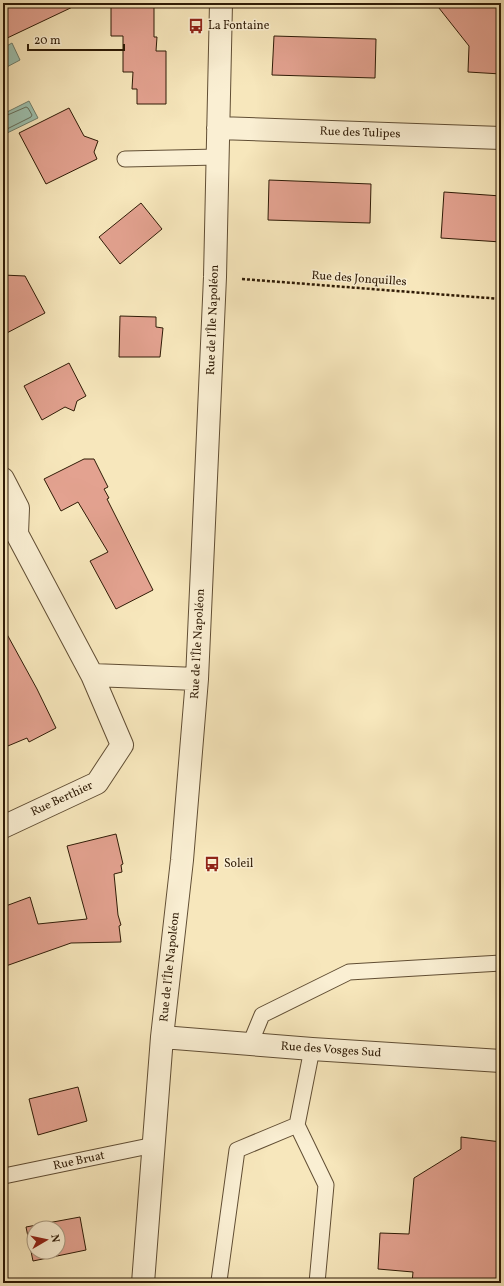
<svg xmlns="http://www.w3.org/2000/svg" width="504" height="1286" viewBox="0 0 504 1286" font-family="Vollkorn,serif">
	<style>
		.water { fill: #9dc0ae; stroke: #717e6b }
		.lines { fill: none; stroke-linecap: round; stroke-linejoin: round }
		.shore { stroke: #666e5a; stroke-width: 1 }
		.building { fill: #e3a290; stroke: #2f1b06; fill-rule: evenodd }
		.service-casing { stroke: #614e34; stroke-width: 17 }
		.minor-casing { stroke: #614e34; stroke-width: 24 }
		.path { stroke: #2f1b06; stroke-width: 2.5; stroke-dasharray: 3 2; stroke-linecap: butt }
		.service { stroke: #faefd3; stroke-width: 15 }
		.minor { stroke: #faefd3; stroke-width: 22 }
		.labels { text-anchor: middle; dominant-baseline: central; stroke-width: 3; stroke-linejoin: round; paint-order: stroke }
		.poi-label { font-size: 12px; fill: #2f1b06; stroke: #faefd3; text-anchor: start }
		.street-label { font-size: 12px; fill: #2f1b06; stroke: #faefd3 }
	</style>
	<rect width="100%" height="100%" fill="#f7e7bc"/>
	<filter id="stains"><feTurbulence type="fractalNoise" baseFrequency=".005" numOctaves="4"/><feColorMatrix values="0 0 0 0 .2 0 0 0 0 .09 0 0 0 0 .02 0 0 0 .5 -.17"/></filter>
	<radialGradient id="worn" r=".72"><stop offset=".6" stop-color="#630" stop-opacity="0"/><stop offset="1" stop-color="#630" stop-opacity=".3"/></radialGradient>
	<!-- water -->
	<path class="water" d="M12 43 20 60 3 69V48Z
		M29 101 38 118 3 135V114Z"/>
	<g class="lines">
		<!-- shore -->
		<path class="shore" d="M3 117 26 107 28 108 32 115 31 117 3 131"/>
	</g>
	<!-- building -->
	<path class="building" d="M3 3H81L3 40Z
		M111 3H154V37H157L156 51H166V104H137V89H132L133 72H123V36H111Z
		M435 3H501V74L468 72 469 46Z
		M274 36 376 39 375 78 272 75Z
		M69 108 84 136 98 141 94 152 97 159 46 184 19 133Z
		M269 180 371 184 370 223 268 220Z
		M444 192 501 196V242L441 238Z
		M141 203 162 229 120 264 99 237Z
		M3 275 25 276 45 313 3 335Z
		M120 316 156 317V327L163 328 160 357H119Z
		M69 363 86 396 77 401 74 411 65 407 42 420 24 386Z
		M84 459H94L108 487 104 489 109 498 107 499 153 590 116 609 90 561 108 552 78 502 61 511 44 479Z
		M3 627 37 689 56 728 29 742 27 738 3 748Z
		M116 834 123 864 121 865 122 872 114 874 118 915 121 925 119 926 121 942 71 943 3 967V907L30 897 38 924 87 919 67 846Z
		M78 1087 87 1121 38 1135 29 1099Z
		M461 1137 501 1142V1283H412L413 1272 378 1269 380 1233 409 1234 414 1178 461 1149Z
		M80 1217 86 1250 33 1261 26 1227ZM34 1228H58V1252H34Z"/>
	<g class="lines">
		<defs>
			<path id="service" d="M125 159 218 157
				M250 1044 262 1015 349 972 501 963
				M312 1049 297 1125 326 1185 317 1283
				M4 1176 154 1145
				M222 1283 219 1281 237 1150 297 1125"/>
			<path id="minor" d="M218 128 501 138
				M3 479 18 508 17 534 92 675 197 679
				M3 827 97 783 122 745 92 675
				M162 1037 312 1049 501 1061
				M143 1283 162 1037 182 860 197 679 215 277 221 3"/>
		</defs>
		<!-- service casing -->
		<use href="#service" class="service-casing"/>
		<!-- minor casing -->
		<use href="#minor" class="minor-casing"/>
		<!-- path -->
		<path class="path" d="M242 279 501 299"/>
		<!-- service -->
		<use href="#service" class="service"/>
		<!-- minor -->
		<use href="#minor" class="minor"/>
	</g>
	<!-- icons -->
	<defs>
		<symbol id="bus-bare" viewBox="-9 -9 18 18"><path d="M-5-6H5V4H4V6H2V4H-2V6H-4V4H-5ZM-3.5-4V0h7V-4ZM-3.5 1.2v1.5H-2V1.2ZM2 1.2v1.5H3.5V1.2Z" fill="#8f2418" stroke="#faefd3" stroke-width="2.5" paint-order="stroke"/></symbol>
	</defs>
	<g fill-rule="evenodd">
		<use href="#bus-bare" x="185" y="15" width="22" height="22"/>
		<use href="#bus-bare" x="201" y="853" width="22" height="22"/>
	</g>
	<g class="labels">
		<!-- poi labels -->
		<g class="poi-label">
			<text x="208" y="26">La Fontaine</text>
			<text x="224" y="864">Soleil</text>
		</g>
		<!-- street labels -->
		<g class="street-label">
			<text transform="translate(360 133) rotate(2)">Rue des Tulipes</text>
			<text transform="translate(359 279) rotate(4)">Rue des Jonquilles</text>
			<text transform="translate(213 320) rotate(-88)">Rue de l'Île Napoléon</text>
			<text transform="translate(198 644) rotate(-87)">Rue de l'Île Napoléon</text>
			<text transform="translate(62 799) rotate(-25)">Rue Berthier</text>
			<text transform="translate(170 967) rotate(-84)">Rue de l'Île Napoléon</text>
			<text transform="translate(331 1050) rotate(4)">Rue des Vosges Sud</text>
			<text transform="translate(79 1161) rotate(-12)">Rue Bruat</text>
		</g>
	</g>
	<!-- margin -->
	<rect width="504" height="1286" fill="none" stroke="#f7e7bc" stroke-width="16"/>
	<rect x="4" y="4" width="496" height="1278" fill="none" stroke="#2f1b06" stroke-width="2"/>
	<rect x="8" y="8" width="488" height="1270" fill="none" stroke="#2f1b06"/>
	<!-- north arrow -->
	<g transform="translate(46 1240) rotate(81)"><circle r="19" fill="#faefd3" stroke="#a99a81"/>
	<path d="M0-3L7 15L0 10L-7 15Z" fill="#8f2418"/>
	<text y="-6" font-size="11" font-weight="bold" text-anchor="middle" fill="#2f1b06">N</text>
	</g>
	<!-- scale -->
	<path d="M28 44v6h96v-6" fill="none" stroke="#2f1b06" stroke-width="2"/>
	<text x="34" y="44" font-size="12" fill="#2f1b06" stroke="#faefd3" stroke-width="3" paint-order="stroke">20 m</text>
	<rect width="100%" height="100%" filter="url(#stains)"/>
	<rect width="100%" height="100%" fill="url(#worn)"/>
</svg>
